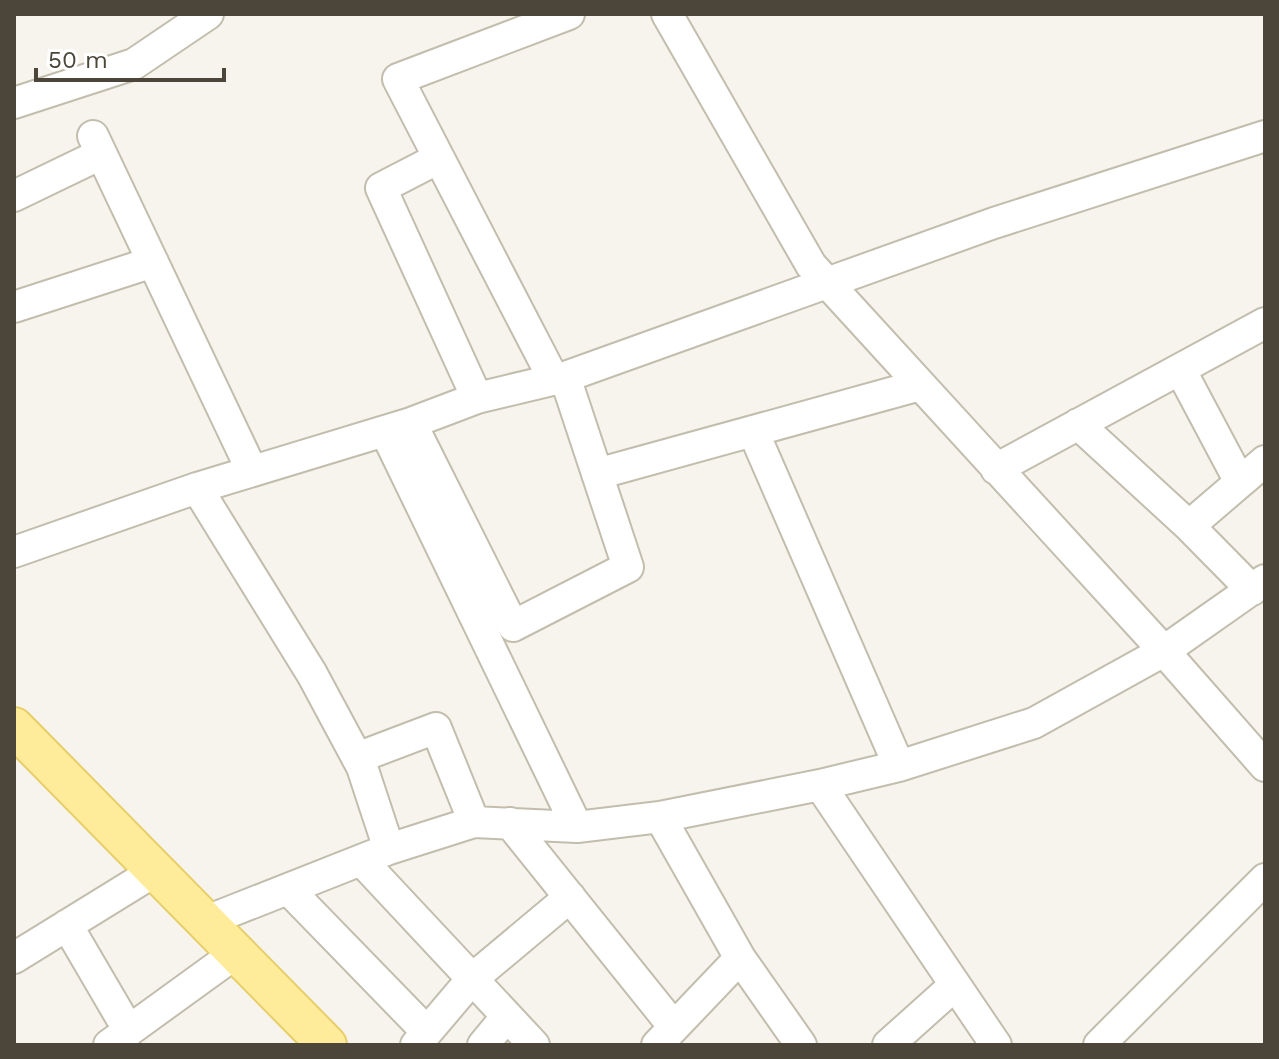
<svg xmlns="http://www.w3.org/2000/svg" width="1279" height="1059" viewBox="0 0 1279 1059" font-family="'Work Sans',sans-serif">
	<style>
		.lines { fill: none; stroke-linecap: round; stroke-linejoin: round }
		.minor-casing { stroke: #c2bdad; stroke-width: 34 }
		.major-casing { stroke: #e7ce68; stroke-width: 42 }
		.minor { stroke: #fff; stroke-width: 30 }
		.major { stroke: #ffec9b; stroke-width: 38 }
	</style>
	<rect width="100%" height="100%" fill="#f6f4ec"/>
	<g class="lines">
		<defs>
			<path id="minor" d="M667 14 811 265 1164 651 1265 766
				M14 103 134 64 208 14
				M93 136 252 471
				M439 158 381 188 477 398
				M14 196 101 154
				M14 307 153 262
				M1180 369 1240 482
				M554 380 398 79 569 14
				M411 423 513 626 628 567 565 377
				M1078 424 1189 526 1252 590
				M385 431 577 827
				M753 431 899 766
				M996 469 1265 323
				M597 474 920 385
				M197 488 312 674 362 767 389 849
				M1189 526 1265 461
				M14 552 197 488 411 423 477 398 565 377 994 223 1265 136
				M357 758 436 728 474 822
				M820 785 996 1045
				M660 817 740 958 801 1045
				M510 823 674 1027
				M361 860 534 1045
				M288 889 427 1032
				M204 922 389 849 474 822 577 827 660 817 820 785 899 766 1034 723 1164 651 1265 580
				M67 925 129 1031
				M14 958 155 871
				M109 1045 236 953
				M416 1045 472 979 570 897
				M483 1045 507 1016
				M657 1045 740 958
				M888 1045 955 985
				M1099 1045 1265 879"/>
			<path id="major" d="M14 727 327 1045"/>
		</defs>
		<!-- minor casing -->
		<use href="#minor" class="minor-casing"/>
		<!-- major casing -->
		<use href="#major" class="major-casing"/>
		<!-- minor -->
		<use href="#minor" class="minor"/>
		<!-- major -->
		<use href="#major" class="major"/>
	</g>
	<!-- border -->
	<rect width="1279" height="1059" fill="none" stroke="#4b4639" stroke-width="32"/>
	<!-- scale -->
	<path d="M36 68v12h188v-12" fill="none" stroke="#4b4639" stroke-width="4"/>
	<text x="48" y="68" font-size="24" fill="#4b4639" stroke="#ffffff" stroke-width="6" paint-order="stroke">50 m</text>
</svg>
